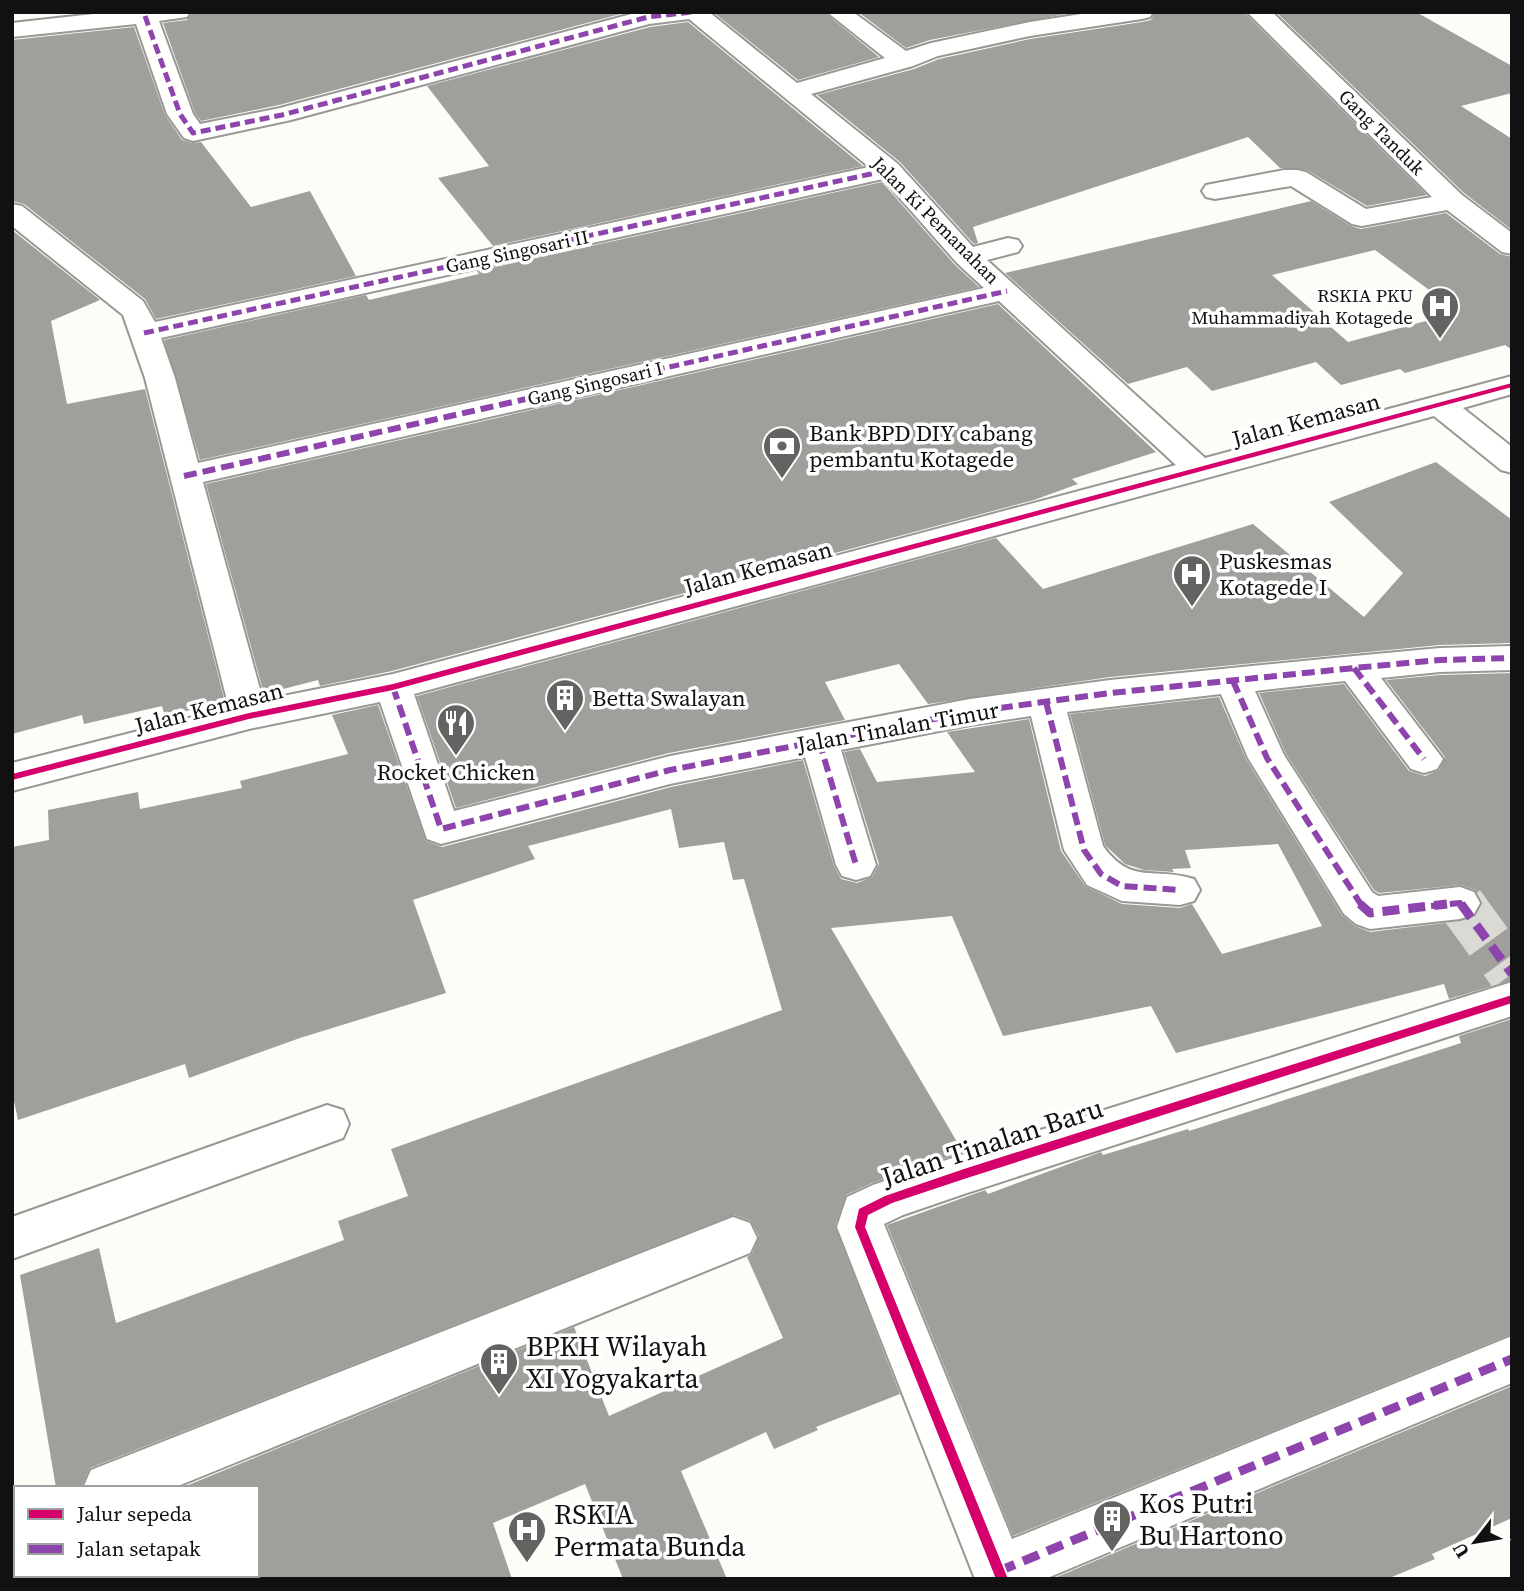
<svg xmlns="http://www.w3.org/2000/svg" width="1524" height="1591" viewBox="0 0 1524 1591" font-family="'Source Serif 4',serif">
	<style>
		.building { fill: #a19f9c; fill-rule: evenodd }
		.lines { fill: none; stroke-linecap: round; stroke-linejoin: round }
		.minor-tunnel-far1 { stroke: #dad9d4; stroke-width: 35; stroke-dasharray: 35 18; stroke-linecap: butt }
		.minor-tunnel { stroke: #dad9d4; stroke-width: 47; stroke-dasharray: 47 24; stroke-linecap: butt }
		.minor-casing { stroke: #979795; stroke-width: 4 }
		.minor { fill: #fffffe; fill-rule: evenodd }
		.quiet-far2 { stroke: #8e44ad; stroke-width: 5; stroke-dasharray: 10 5; stroke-linecap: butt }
		.quiet-far1 { stroke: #8e44ad; stroke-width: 6; stroke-dasharray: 13 6; stroke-linecap: butt }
		.quiet { stroke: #8e44ad; stroke-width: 9; stroke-dasharray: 17 9; stroke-linecap: butt }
		.cycleway-casing { stroke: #fff; stroke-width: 4 }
		.cycleway { fill: #d6006c; fill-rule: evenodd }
		.labels { text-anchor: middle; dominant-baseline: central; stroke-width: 7; stroke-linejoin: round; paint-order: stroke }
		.far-street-label { font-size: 19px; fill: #111; stroke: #fff }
		.far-poi-label { font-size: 19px; fill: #111; stroke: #fff; text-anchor: end }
		.street-label { font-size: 23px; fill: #111; stroke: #fff }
		.poi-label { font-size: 23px; fill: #111; stroke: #fff; text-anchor: start }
		.near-street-label { font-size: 28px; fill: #111; stroke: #fff }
		.near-poi-label { font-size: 28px; fill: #111; stroke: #fff; text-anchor: start }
	</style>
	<rect width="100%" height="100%" fill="#fdfcf7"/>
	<!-- building -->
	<path class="building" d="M192 12H628L279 105 201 121 195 113 163 23 187 20Z
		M713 12H824L879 57 798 80Z
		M858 12H1075L930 40 906 48Z
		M1155 12H1244L1427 195 1367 206 1307 170 1280 168 1248 137 973 227 978 243 974 244 900 162 817 95 914 69 939 59 1030 39 1142 22 1151 20Z
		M1276 12H1416L1512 66V93L1461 106 1512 139V230L1464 193Z
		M688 22 863 166 493 246 438 178 489 166 427 86 650 27Z
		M134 27 165 115 182 140 192 143 201 142 251 207 310 191 356 276 156 319 145 299 24 204 12 201V40Z
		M882 182 955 265 979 287 200 460 164 340 366 295 369 300 479 274 477 271Z
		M1311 201 1351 226 1361 229 1446 213 1500 254 1512 257V350L1505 345 1405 373 1400 369 1341 385 1316 362 1212 391 1187 367 1128 384 1005 273ZM1375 250 1459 312 1348 342 1272 275Z
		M12 230 100 300 51 321 67 404 145 389 225 702 165 716 162 706 84 724 82 715 12 734Z
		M998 304 1156 452 1072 479 1078 484 1034 500 392 671 320 686 318 680 264 694 206 484Z
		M1436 462 1512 520V643L1440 645 1110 677 928 704 899 664 825 682 845 720 669 753 456 808 417 696 996 538 1043 589 1253 524 1364 617 1403 573 1329 502Z
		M1512 673V980L1449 999 1444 984 1176 1053 1151 1006 1003 1036 952 916 831 928 963 1152 872 1183 846 1195 835 1226 900 1394 816 1427 818 1430 774 1449 766 1432 681 1471 727 1579H623L585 1484 493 1523 512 1579H257V1488H181L574 1327 609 1416 783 1338 747 1257 752 1254 759 1237 751 1221 734 1215 90 1468 81 1488H56L20 1275 99 1248 116 1323 344 1240 338 1221 408 1196 391 1149 782 1010 744 879 733 880 724 842 679 848 671 809 528 846 535 859 413 900 446 993 300 1038 189 1078 185 1064 18 1120 12 1092V847L49 840 48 810 138 792 140 809 242 788 240 781 348 754 332 715 378 705 426 841 442 847 671 787 803 760 834 866 841 879 857 883 872 877 879 864 844 752 860 749 877 782 975 772 947 732 1029 719 1061 851 1085 886 1122 904 1180 908 1192 904 1222 954 1322 926 1278 844 1185 850 1191 868 1172 869 1174 872 1144 870 1125 864 1105 845 1070 714 1219 697 1246 759 1342 915 1355 926 1370 932 1461 921 1476 915 1482 902 1475 890 1461 885 1379 893 1374 890 1286 754 1259 693 1344 684 1409 771 1425 776 1439 770 1445 757 1386 680 1440 675Z
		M1512 1019V1334L1013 1536 887 1225 985 1190 988 1194 1101 1152 1103 1155 1188 1129 1189 1131 1461 1043 1459 1036Z
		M1512 1386V1518L1432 1554 1435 1559 1387 1579H1052Z"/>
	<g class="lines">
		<!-- minor-tunnel-far1 -->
		<path class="minor-tunnel-far1" d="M1460 903 1462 906"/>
		<!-- minor-tunnel -->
		<path class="minor-tunnel" d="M1461 904 1512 974"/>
		<defs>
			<path id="minor" d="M111 12H190L187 17 159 21 193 114 200 124 280 108 639 12H709L797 83 885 58 827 12H853L906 51 931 43 1030 22 1094 12H1153L1150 17 1142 19 1030 36 938 56 913 66 811 94 898 164 973 247 1008 238 1018 240 1022 246 1018 252 987 260 1205 458 1512 376V394L1463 408 1512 447V473L1501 470 1434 416 414 694 454 811 670 756 970 699 1110 680 1354 656 1440 648 1512 646V670L1440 672 1381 678 1443 759 1437 769 1424 773 1411 769 1345 681 1255 691 1284 755 1372 892 1378 896 1460 887 1474 892 1480 903 1474 914 1460 919 1370 929 1356 924 1344 914 1248 758 1221 694 1067 712 1103 846C1132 886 1153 866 1194 879L1200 890 1194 901 1180 905 1122 901 1087 885 1064 850 1031 716 970 725 841 750 876 865 870 876 856 880 842 876 836 865 805 757 670 784 441 844 427 839 380 702 249 729 12 791V763L229 708 145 378 123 315 12 226V204L22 206 143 301 155 322 869 167 689 19 649 24 291 120 193 141 184 138 167 114 136 24 12 37V23ZM883 179 957 263 984 288 198 463 175 378 161 338ZM999 301 1176 465 393 674 263 700 203 482Z
				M1247 12H1272L1462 195 1512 233V254L1502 252 1447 210 1362 226 1352 224 1291 186 1215 199 1206 197 1202 191 1206 185 1284 170H1297L1306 172 1366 209 1432 197Z
				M1512 982V1016L964 1194 903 1215 884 1224 1012 1539 1512 1336V1383L1045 1579H975L837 1227 847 1197 873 1185 964 1154Z
				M327 1105 343 1110 349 1124 343 1138 12 1259V1217Z
				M733 1217 750 1223 757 1238 750 1253 173 1488H83L91 1470Z
				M16 1499V1551L12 1552V1500Z"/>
		</defs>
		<!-- minor casing -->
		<use href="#minor" class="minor-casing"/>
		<!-- minor -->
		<use href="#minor" class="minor"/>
		<!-- quiet-far2 -->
		<path class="quiet-far2" d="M145 16 180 114 193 133 282 115 648 17 691 12
			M144 333 889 170
			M567 390 1007 291"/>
		<!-- quiet-far1 -->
		<path class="quiet-far1" d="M184 476 575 388
			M1354 668 1424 759
			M1233 681 1267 758 1362 906
			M393 687 441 829 670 770 970 712 1110 693 1354 668 1440 660 1512 658
			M1046 702 1084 850 1101 874 1122 886 1180 890
			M819 741 856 865
			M1431 906 1460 903 1462 906"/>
		<!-- quiet -->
		<path class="quiet" d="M1360 904 1370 913 1447 904
			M1461 904 1512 974
			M999 1571 1512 1359"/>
		<defs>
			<path id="cycleway" d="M1512 383V387L393 690 249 719 12 780V774L249 713 393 684Z
				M1512 995V1003L964 1179 892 1203 868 1215 865 1227 1008 1579H996L855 1227 859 1209 885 1196 964 1169Z"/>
		</defs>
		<!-- cycleway casing -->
		<use href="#cycleway" class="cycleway-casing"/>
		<!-- cycleway -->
		<use href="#cycleway" class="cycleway"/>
	</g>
	<!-- icons -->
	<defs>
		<symbol id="hospital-pin" viewBox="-11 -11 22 30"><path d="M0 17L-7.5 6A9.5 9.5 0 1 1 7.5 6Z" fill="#646362" stroke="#fff"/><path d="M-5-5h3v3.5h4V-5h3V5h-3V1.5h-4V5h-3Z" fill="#fff"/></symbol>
		<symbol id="bank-pin" viewBox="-11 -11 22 30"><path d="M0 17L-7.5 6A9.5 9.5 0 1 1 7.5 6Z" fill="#646362" stroke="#fff"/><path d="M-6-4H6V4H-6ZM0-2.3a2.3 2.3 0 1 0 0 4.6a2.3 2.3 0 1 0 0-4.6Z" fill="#fff"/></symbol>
		<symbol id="building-pin" viewBox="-11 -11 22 30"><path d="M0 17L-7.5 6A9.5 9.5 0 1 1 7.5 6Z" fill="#646362" stroke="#fff"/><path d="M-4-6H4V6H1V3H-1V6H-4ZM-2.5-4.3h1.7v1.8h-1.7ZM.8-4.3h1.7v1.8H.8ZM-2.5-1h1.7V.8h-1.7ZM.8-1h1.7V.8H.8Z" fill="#fff"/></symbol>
		<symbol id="restaurant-pin" viewBox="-11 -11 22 30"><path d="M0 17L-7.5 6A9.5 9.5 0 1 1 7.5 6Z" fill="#646362" stroke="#fff"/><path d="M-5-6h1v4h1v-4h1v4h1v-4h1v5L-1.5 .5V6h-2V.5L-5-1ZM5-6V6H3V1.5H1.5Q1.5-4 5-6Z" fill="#fff"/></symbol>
	</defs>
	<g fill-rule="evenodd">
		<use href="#hospital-pin" x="1418" y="284" width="44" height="60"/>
		<use href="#bank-pin" x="760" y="424" width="44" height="60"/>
		<use href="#hospital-pin" x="1170" y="552" width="44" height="60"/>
		<use href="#building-pin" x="543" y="676" width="44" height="60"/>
		<use href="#restaurant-pin" x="434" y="701" width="44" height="60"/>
		<use href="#building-pin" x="477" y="1340" width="44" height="60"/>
		<use href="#building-pin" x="1090" y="1497" width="44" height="60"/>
		<use href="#hospital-pin" x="505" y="1508" width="44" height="60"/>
	</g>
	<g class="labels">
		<!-- far-street labels -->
		<g class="far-street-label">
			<text transform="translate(1382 132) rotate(45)">Gang Tanduk</text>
			<text transform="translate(936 220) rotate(45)">Jalan Ki Pemanahan</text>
			<text transform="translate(517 251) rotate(-12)">Gang Singosari II</text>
			<text transform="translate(595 383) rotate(-13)">Gang Singosari I</text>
		</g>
		<!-- far-poi labels -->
		<g class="far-poi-label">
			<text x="1413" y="295">RSKIA PKU<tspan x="1413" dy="22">Muhammadiyah Kotagede</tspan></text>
		</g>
		<!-- street labels -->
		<g class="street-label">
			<text transform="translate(1306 420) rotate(-15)">Jalan Kemasan</text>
			<text transform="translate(758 568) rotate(-15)">Jalan Kemasan</text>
			<text transform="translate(209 708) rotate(-14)">Jalan Kemasan</text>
			<text transform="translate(898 727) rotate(-10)">Jalan Tinalan Timur</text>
		</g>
		<!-- poi labels -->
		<g class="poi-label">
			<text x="809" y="433">Bank BPD DIY cabang<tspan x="809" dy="26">pembantu Kotagede</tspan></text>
			<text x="1219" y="561">Puskesmas<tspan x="1219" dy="26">Kotagede I</tspan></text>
			<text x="592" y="698">Betta Swalayan</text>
			<text x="456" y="772" text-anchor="middle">Rocket Chicken</text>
		</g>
		<!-- near-street labels -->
		<g class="near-street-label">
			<text transform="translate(992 1142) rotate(-18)">Jalan Tinalan Baru</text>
		</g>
		<!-- near-poi labels -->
		<g class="near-poi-label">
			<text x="526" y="1346">BPKH Wilayah<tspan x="526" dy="32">XI Yogyakarta</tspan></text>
			<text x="1139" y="1503">Kos Putri<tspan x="1139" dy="32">Bu Hartono</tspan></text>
			<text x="554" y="1514">RSKIA<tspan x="554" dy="32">Permata Bunda</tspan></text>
		</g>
	</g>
	<!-- border -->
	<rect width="1524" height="1591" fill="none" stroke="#111111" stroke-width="28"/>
	<!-- legend -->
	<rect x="14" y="1486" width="245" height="91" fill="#ffffff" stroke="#a0a0a0" stroke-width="2"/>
	<rect x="28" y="1509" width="35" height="10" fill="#d6006c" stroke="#a0a0a0" stroke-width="2"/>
	<text x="77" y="1521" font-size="21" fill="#111111">Jalur sepeda</text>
	<rect x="28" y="1544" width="35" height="10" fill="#8e44ad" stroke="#a0a0a0" stroke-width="2"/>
	<text x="77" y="1556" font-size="21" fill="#111111">Jalan setapak</text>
	<!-- north arrow -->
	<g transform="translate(1475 1542) rotate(239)" stroke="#ffffff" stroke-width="5" paint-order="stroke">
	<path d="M0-5L12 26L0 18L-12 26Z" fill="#111111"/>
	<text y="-10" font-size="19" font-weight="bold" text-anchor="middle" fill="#111111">U</text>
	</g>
</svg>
